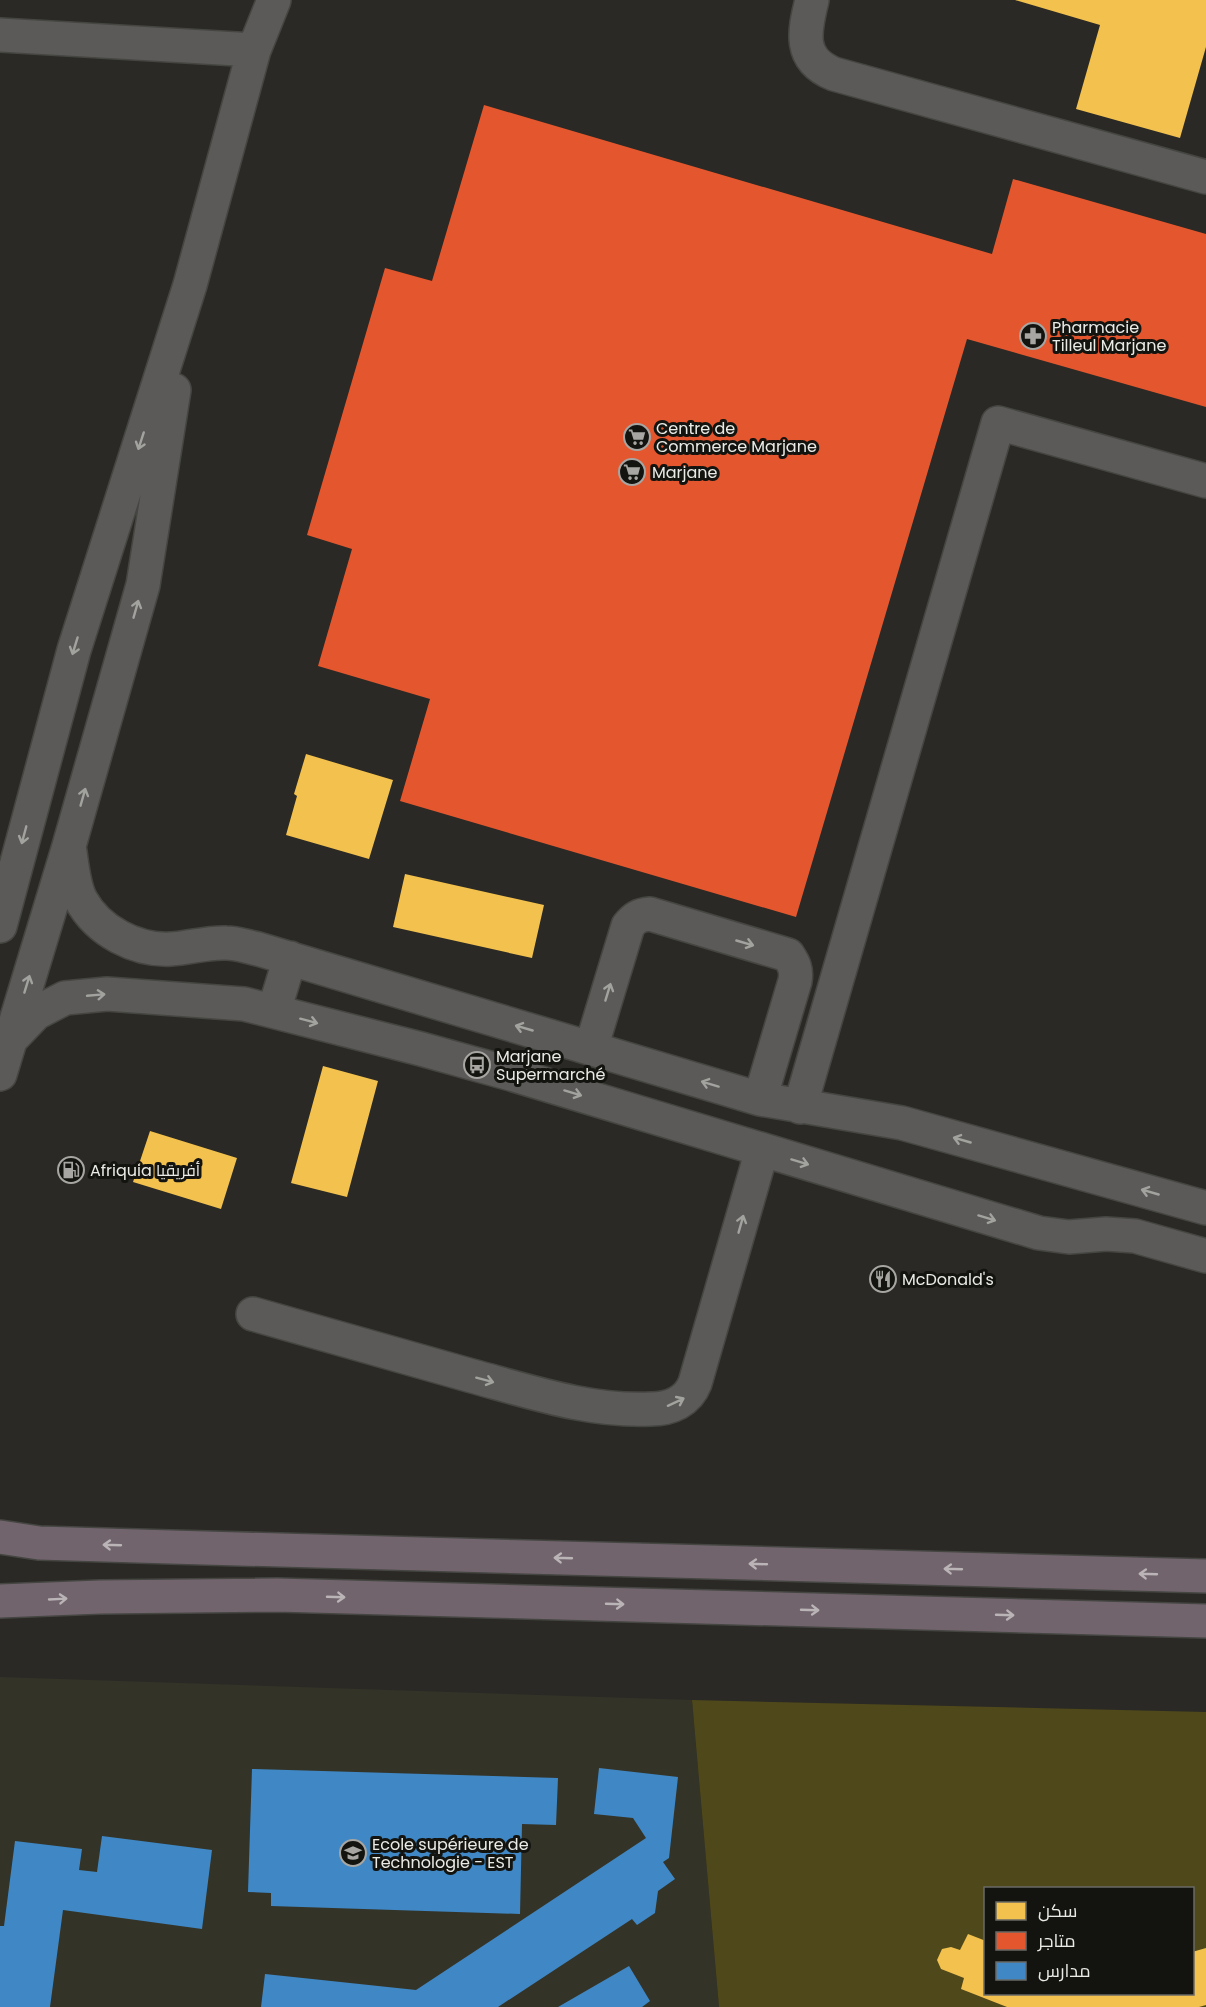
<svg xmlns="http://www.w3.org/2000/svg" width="1206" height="2007" viewBox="0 0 1206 2007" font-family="Poppins,Cairo,sans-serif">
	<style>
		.built { fill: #343328 }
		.green { fill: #4f481a; fill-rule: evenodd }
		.homes { fill: #f2c14e }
		.shops { fill: #e4572e }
		.schools { fill: #3f88c5 }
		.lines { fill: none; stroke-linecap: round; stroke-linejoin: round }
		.minor-casing { stroke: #454542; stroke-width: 36 }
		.highway-casing { stroke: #454542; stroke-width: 36 }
		.minor { stroke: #5b5a58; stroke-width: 33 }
		.highway { stroke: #71646d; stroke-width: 33 }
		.oneway { stroke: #a2a29f }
		.oneway2 { stroke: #bab4b6 }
		.labels { text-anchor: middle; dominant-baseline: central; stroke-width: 6; stroke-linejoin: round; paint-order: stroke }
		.poi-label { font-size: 16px; fill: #eaeae6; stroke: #131310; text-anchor: start }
	</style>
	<rect width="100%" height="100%" fill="#2a2925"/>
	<!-- built -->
	<path class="built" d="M0 1677 692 1700 719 2007H0Z"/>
	<!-- green -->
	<path class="green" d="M692 1700 1206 1712V2007H719ZM986 1888H1192V1994H986Z"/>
	<!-- homes -->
	<path class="homes" d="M1015 0H1206V47L1180 138 1076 109 1100 25Z
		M306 754 393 780 369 859 286 835 297 796 294 794Z
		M405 874 544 905 532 958 393 927Z
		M323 1066 378 1081 347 1197 291 1183Z
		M150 1131 237 1158 221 1209 133 1182Z
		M968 1934 986 1941V1994H1192V1952L1206 1948V2005L1199 2007H1007L961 1989 964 1978 941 1969 937 1960 942 1949 951 1947 960 1950Z"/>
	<!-- shops -->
	<path class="shops" d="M484 105 992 254 1013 179 1206 234V407L967 339 796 917 400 801 430 699 318 666 352 549 307 535 385 268 432 281Z"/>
	<!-- schools -->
	<path class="schools" d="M599 1768 678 1777 669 1858 663 1862 675 1879 658 1891 655 1913 637 1925 632 1919 498 2007H261L265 1974 416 1990 646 1838 633 1818 594 1814Z
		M252 1769 558 1778 556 1825 522 1824 520 1914 271 1906V1893L248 1892Z
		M102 1836 212 1850 202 1929 63 1910 50 2007H0V1926H4L15 1841 82 1849 79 1870 97 1872Z
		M629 1966 650 2001 642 2007H558Z"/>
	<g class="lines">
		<defs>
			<path id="minor" d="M812 0C804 32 798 59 834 74L1206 177
				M0 35 254 50
				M69 846C72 863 73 885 81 900 98 931 136 951 171 949 189 948 208 942 226 943 237 943 248 947 258 949L760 1099 902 1123 1206 1208
				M0 926 74 650 190 285 254 50 274 0
				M274 1011 290 958
				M10 1040 36 1013 65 998 107 994 244 1004 421 1049 511 1074 1039 1233 1069 1237 1106 1234 1135 1236 1206 1256
				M591 1048 628 926C634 918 639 915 650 914L788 955C794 964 797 970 795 981L760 1099
				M0 1074 69 846 143 585 174 390
				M800 1107 998 423 1206 481
				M253 1314C326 1335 399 1356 472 1376 531 1392 590 1412 651 1409 671 1409 688 1401 695 1383L762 1150"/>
			<path id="highway" d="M0 1537 39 1543 171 1547 1206 1576
				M0 1601 100 1597 277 1595 1206 1621"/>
		</defs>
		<!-- minor casing -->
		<use href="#minor" class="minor-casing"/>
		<!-- highway casing -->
		<use href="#highway" class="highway-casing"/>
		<!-- minor -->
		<use href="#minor" class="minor"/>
		<!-- highway -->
		<use href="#highway" class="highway"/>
	</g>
	<!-- one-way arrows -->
	<defs><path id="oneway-shaft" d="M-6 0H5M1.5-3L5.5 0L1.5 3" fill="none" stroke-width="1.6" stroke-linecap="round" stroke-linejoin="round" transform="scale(1.5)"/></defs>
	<g class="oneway">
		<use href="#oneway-shaft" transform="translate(141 441) rotate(108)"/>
		<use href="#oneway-shaft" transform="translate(136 609) rotate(-74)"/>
		<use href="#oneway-shaft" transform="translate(75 646) rotate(107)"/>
		<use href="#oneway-shaft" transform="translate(83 797) rotate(-74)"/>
		<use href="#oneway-shaft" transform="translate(24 835) rotate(105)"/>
		<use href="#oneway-shaft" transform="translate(745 943) rotate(16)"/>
		<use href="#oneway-shaft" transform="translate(27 984) rotate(-73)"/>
		<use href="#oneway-shaft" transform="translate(608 992) rotate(-73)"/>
		<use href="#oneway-shaft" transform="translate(96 995) rotate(-5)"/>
		<use href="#oneway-shaft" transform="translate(309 1021) rotate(15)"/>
		<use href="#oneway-shaft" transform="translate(524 1028) rotate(-164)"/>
		<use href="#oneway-shaft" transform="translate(710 1084) rotate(-163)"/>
		<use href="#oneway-shaft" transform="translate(573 1093) rotate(17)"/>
		<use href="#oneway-shaft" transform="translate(962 1140) rotate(-164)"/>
		<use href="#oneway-shaft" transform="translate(800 1162) rotate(17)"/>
		<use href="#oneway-shaft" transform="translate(1150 1192) rotate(-164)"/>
		<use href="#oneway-shaft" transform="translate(987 1218) rotate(17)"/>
		<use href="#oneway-shaft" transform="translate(741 1224) rotate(-74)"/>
		<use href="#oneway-shaft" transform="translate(485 1380) rotate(15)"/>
		<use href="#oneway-shaft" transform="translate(676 1402) rotate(-25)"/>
	</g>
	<g class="oneway2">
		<use href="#oneway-shaft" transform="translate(112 1545) rotate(-178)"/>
		<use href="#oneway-shaft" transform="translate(563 1558) rotate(-178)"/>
		<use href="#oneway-shaft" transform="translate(758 1564) rotate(-178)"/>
		<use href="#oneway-shaft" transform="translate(953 1569) rotate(-178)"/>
		<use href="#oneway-shaft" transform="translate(1148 1574) rotate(-178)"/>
		<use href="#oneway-shaft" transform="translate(336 1597) rotate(2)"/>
		<use href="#oneway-shaft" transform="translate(58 1599) rotate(-3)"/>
		<use href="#oneway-shaft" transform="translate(615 1604) rotate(2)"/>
		<use href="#oneway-shaft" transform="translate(810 1610) rotate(2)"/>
		<use href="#oneway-shaft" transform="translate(1005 1615) rotate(2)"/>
	</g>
	<!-- icons -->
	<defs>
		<symbol id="pharmacy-ring" viewBox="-11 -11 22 22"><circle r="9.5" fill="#131310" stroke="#a7a6a2" stroke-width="1.5"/><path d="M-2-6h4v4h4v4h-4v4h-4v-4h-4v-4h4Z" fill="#a7a6a2"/></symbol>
		<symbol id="supermarket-ring" viewBox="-11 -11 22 22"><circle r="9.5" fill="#131310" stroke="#a7a6a2" stroke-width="1.5"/><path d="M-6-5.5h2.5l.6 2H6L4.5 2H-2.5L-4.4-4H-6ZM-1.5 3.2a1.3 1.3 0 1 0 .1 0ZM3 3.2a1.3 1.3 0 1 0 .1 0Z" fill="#a7a6a2"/></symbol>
		<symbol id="bus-ring" viewBox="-11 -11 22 22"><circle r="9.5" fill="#131310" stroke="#a7a6a2" stroke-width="1.5"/><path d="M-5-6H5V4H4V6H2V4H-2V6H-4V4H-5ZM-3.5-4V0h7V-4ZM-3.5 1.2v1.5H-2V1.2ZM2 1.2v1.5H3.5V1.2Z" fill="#a7a6a2"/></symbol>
		<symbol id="fuel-ring" viewBox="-11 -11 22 22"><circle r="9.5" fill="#131310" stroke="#a7a6a2" stroke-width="1.5"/><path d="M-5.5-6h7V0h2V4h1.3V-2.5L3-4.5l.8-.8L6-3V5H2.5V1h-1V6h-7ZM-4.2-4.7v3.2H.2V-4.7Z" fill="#a7a6a2"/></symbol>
		<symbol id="restaurant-ring" viewBox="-11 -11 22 22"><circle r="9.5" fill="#131310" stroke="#a7a6a2" stroke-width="1.5"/><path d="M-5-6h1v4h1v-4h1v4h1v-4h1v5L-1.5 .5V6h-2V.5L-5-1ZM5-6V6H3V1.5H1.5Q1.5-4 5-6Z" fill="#a7a6a2"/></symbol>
		<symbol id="university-ring" viewBox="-11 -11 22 22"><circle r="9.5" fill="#131310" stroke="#a7a6a2" stroke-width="1.5"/><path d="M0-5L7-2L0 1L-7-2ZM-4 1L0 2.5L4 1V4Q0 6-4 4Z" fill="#a7a6a2"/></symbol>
	</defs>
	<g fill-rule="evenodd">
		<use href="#pharmacy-ring" x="1018" y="321" width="30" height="30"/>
		<use href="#supermarket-ring" x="622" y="422" width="30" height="30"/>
		<use href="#supermarket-ring" x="617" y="457" width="30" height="30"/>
		<use href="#bus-ring" x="462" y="1050" width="30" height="30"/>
		<use href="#fuel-ring" x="56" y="1155" width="30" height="30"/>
		<use href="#restaurant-ring" x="868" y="1264" width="30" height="30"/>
		<use href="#university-ring" x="338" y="1838" width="30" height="30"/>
	</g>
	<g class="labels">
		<!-- poi labels -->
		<g class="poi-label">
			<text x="1052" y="327">Pharmacie<tspan x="1052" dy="18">Tilleul Marjane</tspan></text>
			<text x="656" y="428">Centre de<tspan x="656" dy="18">Commerce Marjane</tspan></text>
			<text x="652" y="472">Marjane</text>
			<text x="496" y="1056">Marjane<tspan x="496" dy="18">Supermarché</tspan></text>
			<text x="90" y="1170">Afriquia أفريقيا</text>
			<text x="902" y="1279">McDonald's</text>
			<text x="372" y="1844">Ecole supérieure de<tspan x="372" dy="18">Technologie - EST</tspan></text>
		</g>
	</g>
	<!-- legend -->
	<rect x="984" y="1887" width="210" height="108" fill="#131310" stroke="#696966" stroke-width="1.5"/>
	<rect x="996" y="1902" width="30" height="18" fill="#f2c14e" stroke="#696966" stroke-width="1.5"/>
	<text x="1038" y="1917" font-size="18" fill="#eaeae6">سكن</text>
	<rect x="996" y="1932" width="30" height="18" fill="#e4572e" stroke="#696966" stroke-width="1.5"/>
	<text x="1038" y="1947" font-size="18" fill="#eaeae6">متاجر</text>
	<rect x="996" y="1962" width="30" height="18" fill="#3f88c5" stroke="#696966" stroke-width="1.5"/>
	<text x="1038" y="1977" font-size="18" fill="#eaeae6">مدارس</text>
</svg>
